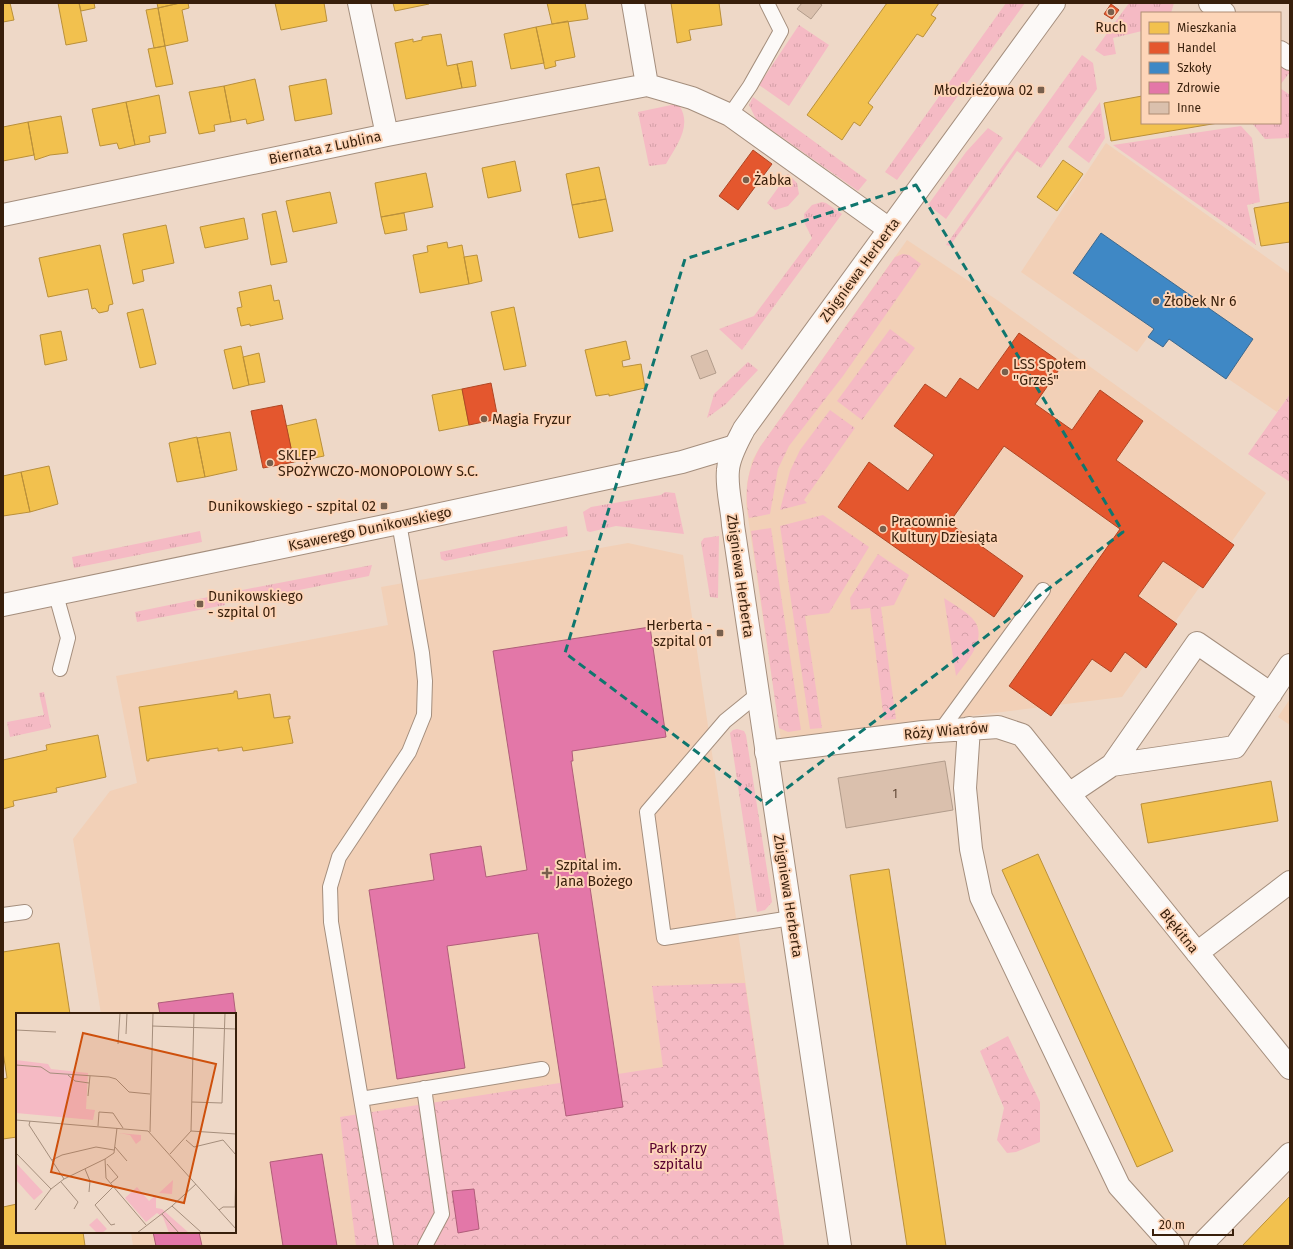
<svg xmlns="http://www.w3.org/2000/svg" width="1293" height="1249" viewBox="0 0 1293 1249" font-family="'Fira Sans',sans-serif">
	<style>
		.built { fill: #f2d0b7 }
		.grass { fill: url(#grass-tufts) }
		.forest { fill: url(#forest-crowns) }
		.homes { fill: #f2c14e; stroke: #ba903a }
		.shops { fill: #e4572e; stroke: #b04624 }
		.schools { fill: #3f88c5; stroke: #3d688d }
		.health { fill: #e377a8; stroke: #b05d79 }
		.building { fill: #dac0ad; stroke: #b29c8b }
		.lines { fill: none; stroke-linecap: round; stroke-linejoin: round }
		.lane-casing { stroke: #a48e7d; stroke-width: 16 }
		.street-casing { stroke: #a48e7d; stroke-width: 24 }
		.secondary-casing { stroke: #a48e7d; stroke-width: 24 }
		.lane { stroke: #fcf9f7; stroke-width: 14 }
		.street { stroke: #fcf9f7; stroke-width: 22 }
		.secondary { stroke: #fcf9f7; stroke-width: 22 }
		.marked { fill: none; stroke: #0f766e; stroke-width: 3; stroke-dasharray: 8 5; stroke-linejoin: round }
		.poi-dot { fill: #78604d; stroke: #fdd5b8; stroke-width: 1.5 }
		.labels { text-anchor: middle; dominant-baseline: central; stroke-width: 4; stroke-linejoin: round; paint-order: stroke }
		.number-label { font-size: 12px; fill: #604734 }
		.poi-label { font-size: 14px; fill: #381f0b; stroke: #fdd5b8; text-anchor: start }
		.street-label { font-size: 14px; fill: #381f0b; stroke: #fdd5b8 }
		.park-label { font-size: 14px; fill: #57002e; stroke: #fdd5b8 }
		.inset-road { fill: none; stroke: #a58e7c; stroke-width: 1 }
		.view { fill: #ce500c; fill-opacity: 0.15; stroke: #ce500c; stroke-width: 2 }
		.inset-edge { fill: none; stroke: #381f0b; stroke-width: 2 }
	</style>
	<defs>
		<pattern id="grass-tufts" width="24" height="20" patternUnits="userSpaceOnUse"><rect width="24" height="20" fill="#f5bac4"/><path d="M3 7l-1-3M5 7V3M7 7l1-3M15 17l-1-3M17 17v-4M19 17l1-3" fill="none" stroke="#d39fa7"/></pattern>
		<pattern id="forest-crowns" width="20" height="18" patternUnits="userSpaceOnUse"><rect width="20" height="18" fill="#f5bac4"/><path d="M2 6a3 3 0 1 1 6 0M12 15a3 3 0 1 1 6 0" fill="none" stroke="#d39fa7"/></pattern>
	</defs>
	<rect width="100%" height="100%" fill="#eed8c7"/>
	<!-- built -->
	<path class="built" d="M1106 143 1290 274V394L1277 412 1169 339 1163 347 1148 337 1137 352 1021 272Z
		M907 240 1000 302 1266 493 1122 697 781 740 746 504 747 483 752 461 760 447Z
		M628 543 683 555 784 1246H133L131 1232H235V1014H101L73 839 110 791 137 783 116 676 388 625 381 587Z
		M1290 699V725L1278 717Z"/>
	<!-- grass -->
	<path class="grass" d="M1006 3H1025L897 180 885 172Z
		M1129 3H1174L1171 13H1142V31L1113 38 1116 54 1104 56 1095 50Z
		M799 25 829 45 789 106 759 85Z
		M1082 55 1093 63 1097 89 1041 168 1017 151 950 246 946 245Z
		M1280 61 1290 69V72L1280 85Z
		M1280 88 1290 95V138L1265 139 1252 123H1280Z
		M753 97 867 180 858 191 756 119 749 105Z
		M1100 102 1105 138 1089 163 1068 147Z
		M676 104 679 105C693 126 676 146 666 164L649 166 638 112Z
		M1241 126 1252 138 1260 202 1247 205 1256 245 1113 145Z
		M988 128 1003 138 946 219 928 205 966 152Z
		M788 174 797 183 799 194 788 206 775 210 767 203Z
		M822 202 826 203 842 214 742 350 719 329 754 316 812 238 805 224 804 214 812 205Z
		M748 362 758 370 726 404 707 418 714 394Z
		M665 492 675 493 684 534 616 526 590 532 587 531 583 512 591 507 661 495Z
		M567 526 568 536 445 561 441 559 440 552Z
		M200 531 202 542 74 568 72 557Z
		M719 536 718 598 710 597 701 542 704 538Z
		M372 565 369 576 234 603 232 592Z
		M223 594 225 605 137 622 135 612Z
		M44 692 51 728 10 737 7 722 44 715 39 693Z
		M737 729 744 731 746 735 772 902 765 910 757 912 730 733 733 730Z"/>
	<!-- forest -->
	<path class="forest" d="M903 254 909 255 921 264 843 376 789 446 778 469 770 514 749 518C744 492 747 470 760 447L895 257Z
		M890 329 915 348 862 420 837 401Z
		M1290 394V482L1248 454Z
		M830 410 855 428 804 500 807 503 780 510 790 471 800 450Z
		M823 515 869 547 829 613 805 616 822 728 810 729 780 526Z
		M771 528 801 730 788 732 779 728 751 531Z
		M878 554 909 575 894 605 881 607 896 719 884 720 870 608 851 610 850 598Z
		M944 598C953 604 964 610 972 618 990 637 967 661 956 676Z
		M745 983 784 1246H356L340 1117 663 1067 652 986Z
		M1008 1036 1040 1102V1142L1016 1152 1007 1153 997 1140 1004 1108 980 1051Z"/>
	<!-- homes -->
	<path class="homes" d="M3 3H10L14 20 3 22Z
		M58 3H79L87 41 66 45Z
		M79 3H94L95 8 81 11Z
		M157 3H180L158 8Z
		M180 3H188L189 8 182 10 188 41 165 46 158 8Z
		M275 3H324L327 21 281 30Z
		M393 3H428L429 4 395 11Z
		M547 3H585L588 19 552 24Z
		M671 3H719L722 25 689 30 691 40 677 43Z
		M887 3H939L931 15 936 18 923 37 917 34 868 103 873 107 860 126 854 122 842 140 807 115Z
		M158 8 165 46 154 48 146 10Z
		M568 21 575 57 555 61 556 66 545 69 536 27Z
		M536 27 544 63 511 69 504 34Z
		M441 34 447 66 457 64 462 88 406 99 395 43 413 39V42L422 40V37Z
		M165 46 173 84 156 87 148 49Z
		M472 61 476 86 462 88 457 64Z
		M255 79 264 120 247 124 246 119 231 122 224 86Z
		M326 79 332 114 295 121 289 86Z
		M224 86 231 122 214 125 215 131 199 134 189 92Z
		M159 95 166 133 149 136 150 142 135 145 126 102Z
		M1142 96V123H1218L1111 141 1104 103Z
		M126 102 135 145 119 149 117 143 100 146 92 109Z
		M61 116 68 153 50 155 35 160 28 122Z
		M28 122 34 155 3 161V127Z
		M1063 160 1083 174 1057 211 1037 197Z
		M515 161 521 191 488 198 482 168Z
		M599 167 606 199 572 205 566 174Z
		M426 173 433 207 381 217 375 183Z
		M330 192 337 223 293 232 286 201Z
		M606 199 613 231 579 238 572 205Z
		M1290 202V242L1261 246 1254 208Z
		M276 211 287 262 271 265 262 214Z
		M404 213 407 230 385 234 381 217Z
		M244 218 248 239 205 248 200 227Z
		M166 225 174 263 142 270 144 281 133 284 123 234Z
		M447 242 448 248 462 245 469 284 420 293 413 255 428 252 427 246Z
		M100 245 113 304 109 305 108 311 99 313 95 308 92 309 88 289 48 297 39 258Z
		M477 255 482 281 469 284 464 257Z
		M271 285 274 301 279 300 283 319 250 326V324L241 326 237 308 242 307 239 292Z
		M514 307 526 366 504 370 491 312Z
		M143 309 156 364 140 368 127 313Z
		M61 331 67 360 45 365 40 335Z
		M626 341 630 359 622 361 623 367 641 364 645 388 609 396V394L596 396 585 350Z
		M241 346 249 385 233 389 224 350Z
		M259 353 265 382 249 385 243 357Z
		M462 389 469 425 439 431 432 395Z
		M316 419 324 456 294 462 286 426Z
		M230 432 237 470 205 477 197 438Z
		M197 437 205 477 177 482 169 443Z
		M49 466 58 504 30 512 21 472Z
		M21 472 30 512 3 516V476Z
		M234 691H237L238 699 270 694 274 718 290 716V719H288L293 743 243 751 242 747 218 751V748L149 759V761H147L139 707 234 693Z
		M98 735 106 777 56 788 57 792 13 801 14 806 3 809V760L47 750 46 745Z
		M1271 781 1278 821 1148 843 1141 804Z
		M1038 854 1173 1151 1137 1167 1002 870Z
		M889 869 946 1246H907L850 875Z
		M59 943 70 1014H17V1137L3 1139V1079L7 1078 3 1052V952Z
		M1290 1196V1246H1242Z
		M17 1204V1232H83L85 1246H3V1207Z"/>
	<!-- shops -->
	<path class="shops" d="M1111 4 1119 10 1112 19 1104 14Z
		M753 150 772 164 738 210 719 196Z
		M1019 333 1063 364 1035 404 1072 430 1100 390 1143 421 1116 460 1234 545 1203 588 1163 561 1138 596 1177 624 1146 668 1125 652 1111 672 1092 659 1051 716 1009 686 1120 529 1004 446 949 523 1023 576 994 617 838 507 869 462 908 491 934 455 894 426 925 384 946 398 960 378 978 390Z
		M491 383 498 419 469 425 462 389Z
		M282 405 294 462 263 468 251 411Z"/>
	<!-- schools -->
	<path class="schools" d="M1101 233 1253 339 1226 379 1169 339 1163 347 1148 337 1154 329 1073 273Z"/>
	<!-- health -->
	<path class="health" d="M650 627 666 737 572 751 573 761H571L623 1107 566 1116 538 933 447 946 465 1068 397 1079 369 890 434 880 430 854 481 846 486 877 527 870 493 651Z
		M233 993 236 1017 235 1014H160L158 1003Z
		M322 1154 337 1246H283L270 1162Z
		M474 1189 479 1229 458 1233 452 1191Z
		M153 1232H199L202 1246H156Z"/>
	<!-- building -->
	<path class="building" d="M802 3H819L822 5 811 19 797 9Z
		M707 350 716 373 700 379 691 356Z
		M945 761 953 810 846 828 838 778Z"/>
	<g class="lines">
		<defs>
			<path id="lane" d="M730 115 750 86 781 31 767 3
				M56 595 68 638 60 669
				M757 695 725 721 647 812 664 938 791 918
				M941 730 1043 590
				M3 915 25 912
				M424 1088 442 1214 425 1246
				M361 1099 542 1069
				M386 1246 331 922 330 887 339 857 409 752 424 715 425 681 422 653 399 523"/>
			<path id="street" d="M359 3 387 135
				M633 3 647 85
				M1210 3 1224 13
				M1280 52 1290 59
				M3 215 387 135 647 85 692 98 730 115 889 229
				M3 605 399 523 682 462 735 446
				M969 728 965 788 971 849 981 897 1119 1186 1173 1246
				M766 752 923 732 998 727 1022 735 1069 794 1112 765 1235 747 1290 665
				M1112 765 1197 643 1271 694
				M1069 794 1290 1068
				M1197 953 1290 882
				M1200 1246 1290 1154"/>
			<path id="secondary" d="M840 1246 733 525C732 507 726 488 728 470 729 456 738 441 744 429L1054 3"/>
		</defs>
		<!-- lane casing -->
		<use href="#lane" class="lane-casing"/>
		<!-- street casing -->
		<use href="#street" class="street-casing"/>
		<!-- secondary casing -->
		<use href="#secondary" class="secondary-casing"/>
		<!-- lane -->
		<use href="#lane" class="lane"/>
		<!-- street -->
		<use href="#street" class="street"/>
		<!-- secondary -->
		<use href="#secondary" class="secondary"/>
	</g>
	<!-- marked area -->
	<path class="marked" d="M916 185 1123 532 766 804 565 653 685 259Z"/>
	<!-- markers -->
	<g class="poi-dot">
		<circle cx="1111" cy="12" r="4"/>
		<rect x="1037" y="86" width="8" height="8" rx="2"/>
		<circle cx="746" cy="180" r="4"/>
		<circle cx="1156" cy="301" r="4"/>
		<circle cx="1005" cy="372" r="4"/>
		<circle cx="484" cy="419" r="4"/>
		<circle cx="270" cy="463" r="4"/>
		<rect x="380" y="502" width="8" height="8" rx="2"/>
		<circle cx="883" cy="529" r="4"/>
		<rect x="196" y="600" width="8" height="8" rx="2"/>
		<rect x="716" y="629" width="8" height="8" rx="2"/>
		<path d="M545 867h4v4h4v4h-4v4h-4v-4h-4v-4h4z"/>
	</g>
	<g class="labels">
		<!-- number labels -->
		<g class="number-label">
			<text x="895" y="794">1</text>
		</g>
		<!-- poi labels -->
		<g class="poi-label">
			<text x="1111" y="27" text-anchor="middle">Ruch</text>
			<text x="1033" y="90" text-anchor="end">Młodzieżowa 02</text>
			<text x="754" y="180">Żabka</text>
			<text x="1164" y="301">Żłobek Nr 6</text>
			<text x="1013" y="364">LSS Społem<tspan x="1013" dy="16">''Grześ"</tspan></text>
			<text x="492" y="419">Magia Fryzur</text>
			<text x="278" y="455">SKLEP<tspan x="278" dy="16">SPOŻYWCZO-MONOPOLOWY S.C.</tspan></text>
			<text x="376" y="506" text-anchor="end">Dunikowskiego - szpital 02</text>
			<text x="891" y="521">Pracownie<tspan x="891" dy="16">Kultury Dziesiąta</tspan></text>
			<text x="208" y="596">Dunikowskiego<tspan x="208" dy="16">- szpital 01</tspan></text>
			<text x="712" y="625" text-anchor="end">Herberta -<tspan x="712" dy="16">szpital 01</tspan></text>
			<text x="556" y="865">Szpital im.<tspan x="556" dy="16">Jana Bożego</tspan></text>
		</g>
		<!-- street labels -->
		<g class="street-label">
			<text transform="translate(325 148) rotate(-12)">Biernata z Lublina</text>
			<text transform="translate(860 270) rotate(-54)">Zbigniewa Herberta</text>
			<text transform="translate(370 529) rotate(-12)">Ksawerego Dunikowskiego</text>
			<text transform="translate(740 576) rotate(82)">Zbigniewa Herberta</text>
			<text transform="translate(946 731) rotate(-5)">Róży Wiatrów</text>
			<text transform="translate(788 896) rotate(81)">Zbigniewa Herberta</text>
			<text transform="translate(1179 931) rotate(51)">Błękitna</text>
		</g>
		<!-- park labels -->
		<g class="park-label">
			<text x="678" y="1148">Park przy<tspan x="678" dy="16">szpitalu</tspan></text>
		</g>
	</g>
	<!-- overview -->
	<g transform="translate(16 1013)">
		<rect width="220" height="220" fill="#eed8c7"/>
		<path d="M157 167 156 181 143 180Z" fill="#f5bac4"/>
		<path d="M0 47 32 51 35 56 72 60 70 96 79 97 77 107 0 100ZM102 120 125 122V127L120 131 114 122ZM0 150 27 179 18 187 0 167ZM121 174 133 188 140 182V195L146 196 173 220H153L147 204 141 200 130 209 109 185Z" fill="#f5bac4"/>
		<path d="M81 205 91 216 86 220H81L73 212Z" fill="#f5bac4"/>
		<path class="inset-road" d="M136 13 220 16M0 17 40 19M110 21 111 0M102 31 104 0M0 52 25 54 34 60 93 64 100 66 113 79 134 81M52 62 59 68 73 70M72 83 74 63M176 89 206 90 209 0M0 107 132 118 220 216M14 108 13 112 48 166M82 113 83 99 97 100 107 115M101 115 98 140 89 146 90 165 130 212M175 118 220 121M134 119 137 0M170 127 178 134 207 127 220 142M99 134 111 148M0 140 35 176 48 166 89 146M154 141 175 118 178 0M36 147 46 142 80 134 98 137M91 151 102 164 95 170M69 156 74 168 73 179M45 169 62 189 58 196M98 173 79 192 95 212 99 211M156 193 180 171M19 197 35 176M203 197 207 194H219L220 154M146 201 163 220M121 220 156 193 186 220"/>
		<path class="view" d="M67 20 200 51 168 190 35 159Z"/>
		<rect width="220" height="220" class="inset-edge"/>
	</g>
	<!-- border -->
	<rect width="1293" height="1249" fill="none" stroke="#381f0b" stroke-width="8"/>
	<!-- legend -->
	<rect x="1141" y="12" width="140" height="112" fill="#fdd5b8" stroke="#ae8c73"/>
	<rect x="1149" y="22" width="20" height="12" fill="#f2c14e" stroke="#ae8c73"/>
	<text x="1177" y="32" font-size="12" fill="#381f0b">Mieszkania</text>
	<rect x="1149" y="42" width="20" height="12" fill="#e4572e" stroke="#ae8c73"/>
	<text x="1177" y="52" font-size="12" fill="#381f0b">Handel</text>
	<rect x="1149" y="62" width="20" height="12" fill="#3f88c5" stroke="#ae8c73"/>
	<text x="1177" y="72" font-size="12" fill="#381f0b">Szkoły</text>
	<rect x="1149" y="82" width="20" height="12" fill="#e377a8" stroke="#ae8c73"/>
	<text x="1177" y="92" font-size="12" fill="#381f0b">Zdrowie</text>
	<rect x="1149" y="102" width="20" height="12" fill="#dac0ad" stroke="#ae8c73"/>
	<text x="1177" y="112" font-size="12" fill="#381f0b">Inne</text>
	<!-- scale -->
	<path d="M1153 1229v6h80v-6" fill="none" stroke="#381f0b" stroke-width="2"/>
	<text x="1159" y="1229" font-size="12" fill="#381f0b" stroke="#fdd5b8" stroke-width="3" paint-order="stroke">20 m</text>
</svg>
